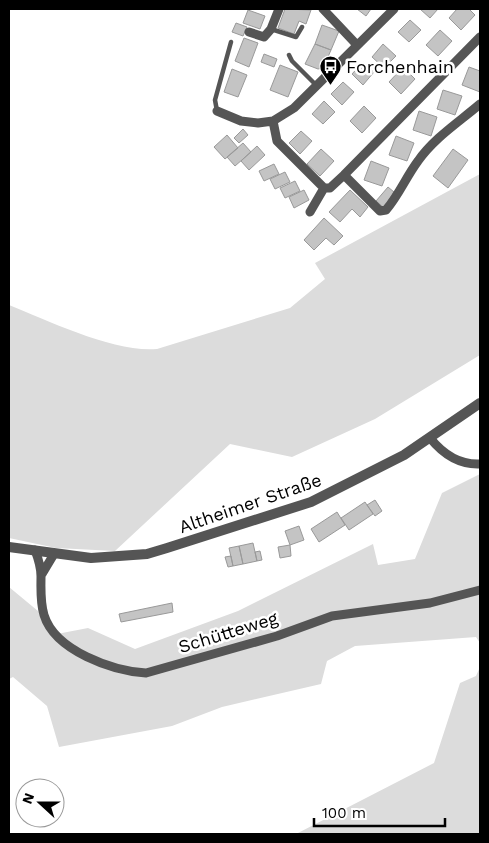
<svg xmlns="http://www.w3.org/2000/svg" width="489" height="843" viewBox="0 0 489 843" font-family="'Work Sans',sans-serif">
	<style>
		.green { fill: #dcdcdc }
		.building { fill: #c4c4c4; stroke: #999 }
		.lines { fill: none; stroke-linecap: round; stroke-linejoin: round }
		.service { stroke: #555; stroke-width: 4.5 }
		.minor { stroke: #555; stroke-width: 9 }
		.tertiary { stroke: #555; stroke-width: 10 }
		.labels { text-anchor: middle; dominant-baseline: central; stroke-width: 5; stroke-linejoin: round; paint-order: stroke }
		.poi-label { font-size: 18px; fill: #000; stroke: #fff; text-anchor: start }
		.street-label { font-size: 18px; fill: #000; stroke: #fff }
	</style>
	<rect width="100%" height="100%" fill="#fff"/>
	<!-- green -->
	<path class="green" d="M480 174V355L375 419 292 457 230 444 115 551 56 548 9 538V305C49 321 115 353 157 349L290 308 325 279 315 263Z
		M480 474V643L476 637 355 646 327 661 321 684 222 707 172 726 59 747 47 706 13 677 9 679V587L44 616 57 634 88 628 135 649 238 611 373 544 378 565 415 559 442 493Z
		M480 667V834H296L434 763 460 683 476 676Z"/>
	<!-- building -->
	<path class="building" d="M285 9 311 10 306 24 299 21 294 34 278 28Z
		M357 9H371L366 16Z
		M420 9H438L430 18Z
		M457 9H469L475 15 461 30 449 18Z
		M248 10 265 16 260 29 243 23Z
		M410 20 421 30 409 42 398 32Z
		M236 23 247 27 243 36 232 32Z
		M322 25 339 31 331 50 315 44Z
		M440 30 452 41 438 56 426 45Z
		M244 38 258 43 249 67 235 61Z
		M315 44 331 50 323 68 318 69 305 64Z
		M383 44 396 56 384 68 372 57Z
		M264 54 277 59 274 67 261 62Z
		M363 62 374 72 363 85 352 74Z
		M280 65 298 72 288 97 270 90Z
		M403 67 415 79 401 94 389 82Z
		M469 67 480 71V92L462 85Z
		M232 69 247 75 238 97 224 92Z
		M343 82 354 92 342 105 331 94Z
		M443 90 462 96 455 115 437 109Z
		M324 101 335 112 323 124 312 114Z
		M364 106 376 118 362 133 350 121Z
		M419 111 437 117 431 136 413 130Z
		M243 129 248 135 239 143 234 138Z
		M301 131 312 141 300 154 289 143Z
		M227 135 238 148 225 159 214 147Z
		M396 136 414 143 407 161 389 155Z
		M243 143 251 152 235 166 227 157Z
		M257 146 265 155 249 170 241 161Z
		M321 149 334 161 320 176 307 164Z
		M453 149 468 160 448 188 433 176Z
		M371 161 389 168 382 186 364 180Z
		M274 164 279 174 264 181 259 171Z
		M285 172 290 182 275 189 270 179Z
		M295 181 300 191 285 198 280 188Z
		M388 187 394 192 384 208 376 201Z
		M304 190 309 200 294 208 289 197Z
		M350 190 368 207 360 217 352 209 340 222 329 212Z
		M324 218 343 236 334 245 326 238 314 250 304 240Z
		M375 500 382 511 375 516 367 505Z
		M365 502 373 514 349 530 341 518Z
		M337 512 345 525 319 542 311 529Z
		M299 526 304 540 290 545 285 531Z
		M253 543 257 561 243 564 239 546Z
		M290 545 291 556 280 558 278 547Z
		M239 546 243 564 233 566 229 548Z
		M260 551 262 560 257 561 255 552Z
		M231 556 233 566 228 567 225 557Z
		M172 603 173 612 121 622 119 614Z"/>
	<g class="lines">
		<!-- service -->
		<path class="service" d="M271 29 296 37 302 27
			M289 55 292 61 317 86
			M217 111 215 100 231 42"/>
		<!-- minor -->
		<path class="minor" d="M323 9 357 45
			M249 32 264 37 271 29 279 9
			M217 111 241 121 258 123 273 121 294 108 394 9
			M273 121 277 141 324 188
			M344 175 380 211 386 210C399 195 406 177 418 161 434 138 459 122 480 104
			M310 212 324 188H330L344 175 480 37
			M430 438C443 454 459 465 480 464
			M35 550C38 558 41 568 41 576 41 589 40 602 44 615 55 651 113 671 146 673L277 636 332 616 430 603 480 590
			M42 574 54 554"/>
		<!-- tertiary -->
		<path class="tertiary" d="M9 547 91 558 147 554 167 548 311 502 404 455 480 403"/>
	</g>
	<!-- icons -->
	<defs>
		<symbol id="bus-pin" viewBox="-11 -11 22 30"><path d="M0 17L-7.5 6A9.5 9.5 0 1 1 7.5 6Z" fill="#000" stroke="#fff"/><path d="M-5-6H5V4H4V6H2V4H-2V6H-4V4H-5ZM-3.5-4V0h7V-4ZM-3.5 1.2v1.5H-2V1.2ZM2 1.2v1.5H3.5V1.2Z" fill="#fff"/></symbol>
	</defs>
	<g fill-rule="evenodd">
		<use href="#bus-pin" x="318" y="54" width="25" height="34"/>
	</g>
	<g class="labels">
		<!-- poi labels -->
		<g class="poi-label">
			<text x="346" y="66">Forchenhain</text>
		</g>
		<!-- street labels -->
		<g class="street-label">
			<text transform="translate(250 503) rotate(-19)">Altheimer Straße</text>
			<text transform="translate(228 632) rotate(-17)">Schütteweg</text>
		</g>
	</g>
	<!-- border -->
	<rect width="489" height="843" fill="none" stroke="#000000" stroke-width="20"/>
	<!-- north arrow -->
	<g transform="translate(40 803) rotate(291)"><circle r="24" fill="#ffffff" stroke="#999999"/>
	<path d="M0-4L9 19L0 12L-9 19Z" fill="#000000"/>
	<text y="-8" font-size="14" font-weight="bold" text-anchor="middle" fill="#000000">N</text>
	</g>
	<!-- scale -->
	<path d="M314 818v8h131v-8" fill="none" stroke="#000000" stroke-width="2.5"/>
	<text x="322" y="818" font-size="15" fill="#000000" stroke="#ffffff" stroke-width="4" paint-order="stroke">100 m</text>
</svg>
